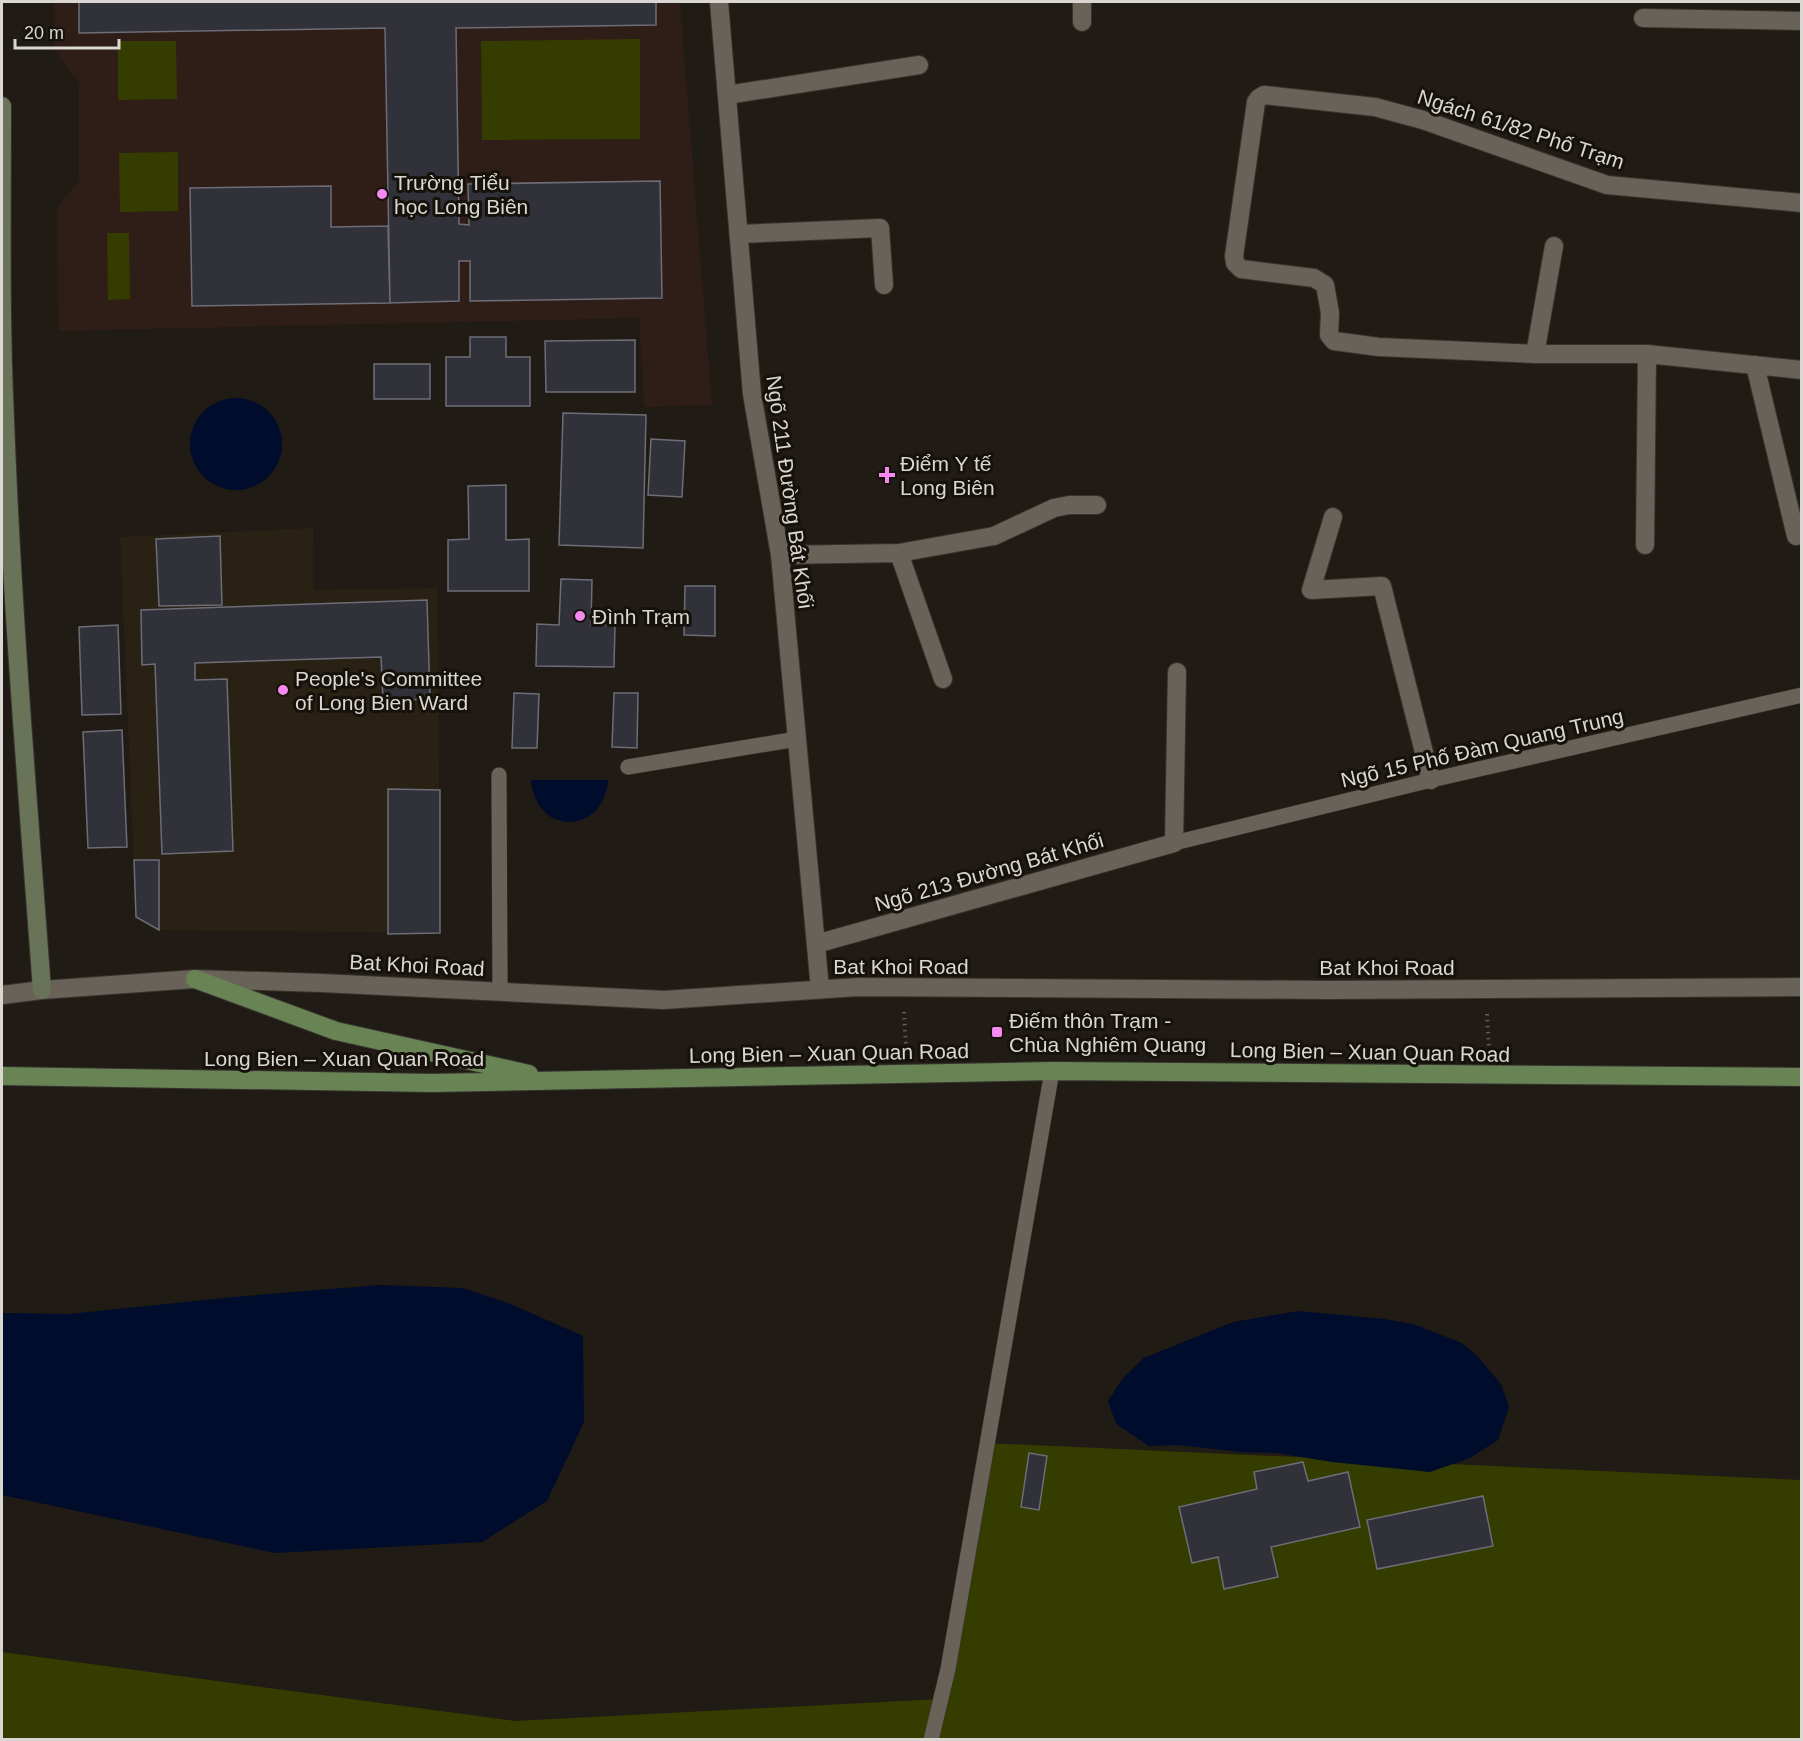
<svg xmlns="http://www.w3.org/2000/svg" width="1803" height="1741" viewBox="0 0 1803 1741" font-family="Helvetica,sans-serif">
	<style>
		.built { fill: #282114 }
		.education { fill: #2f1e17 }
		.green { fill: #353c00 }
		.water { fill: #000c2b }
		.building { fill: #313139; stroke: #6e6d77; stroke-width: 1.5 }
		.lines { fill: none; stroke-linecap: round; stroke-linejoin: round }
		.lane-casing { stroke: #373430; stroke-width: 16 }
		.street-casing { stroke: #373430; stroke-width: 20 }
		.secondary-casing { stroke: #373430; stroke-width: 20 }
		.primary-casing { stroke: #373430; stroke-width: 20 }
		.path { stroke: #615c56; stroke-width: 4; stroke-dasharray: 1.5 4.5; stroke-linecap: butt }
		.lane { stroke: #686259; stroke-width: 15 }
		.street { stroke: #686259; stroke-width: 18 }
		.secondary { stroke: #687357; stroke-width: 18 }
		.primary { stroke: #688454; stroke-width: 18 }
		.poi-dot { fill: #f489f0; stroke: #16120b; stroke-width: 2 }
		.labels { text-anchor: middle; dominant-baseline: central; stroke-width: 6; stroke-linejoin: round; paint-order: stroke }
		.street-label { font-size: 21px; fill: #dad7d2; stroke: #16120b }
		.poi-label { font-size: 21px; fill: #dad7d2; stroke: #16120b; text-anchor: start }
	</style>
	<rect width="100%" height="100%" fill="#201b14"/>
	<!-- built -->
	<path class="built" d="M313 528 314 590 438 588 440 933 159 930 136 917 120 537Z"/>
	<!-- education -->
	<path class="education" d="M54 2H680L712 405 644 407 639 318 58 331 57 208 79 180V83L55 51Z"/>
	<!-- green -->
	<path class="green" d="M640 39V139L482 140 481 41Z
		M118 41H176L177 99 118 100Z
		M178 152V211L120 212 119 153Z
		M107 233H129L130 299 108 300Z
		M987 1443 1801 1480V1739L2 1740V1652L515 1721 940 1699Z"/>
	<!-- water -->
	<path class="water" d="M190 444a46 46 0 1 1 92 0a46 46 0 1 1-92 0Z
		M531 780H608C604 835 536 837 531 780Z
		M380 1285 463 1288 508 1303 583 1336 584 1422 547 1501 482 1542 275 1553 2 1495V1313L69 1314 234 1297Z
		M1298 1311 1384 1319 1413 1324 1462 1343 1477 1356 1501 1384 1509 1407 1498 1440 1470 1458 1430 1472 1332 1462 1277 1453 1241 1452 1177 1445 1149 1446 1116 1424 1108 1401 1123 1378 1144 1358 1233 1322Z"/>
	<!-- building -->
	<path class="building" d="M79 2H656V25L456 28 459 224 469 225 468 184 660 181 662 298 470 301V261H459V301L390 303 385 28 79 33Z
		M331 186V227L388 226 390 303 192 306 190 188Z
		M470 337H506V357H530V406H446V357H470Z
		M635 340V392H546L545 341Z
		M374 364H430V399H374Z
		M563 413 646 415 643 548 559 545Z
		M651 439 685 441 682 497 648 495Z
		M506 485V540L529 539V591H448V540L469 539 468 486Z
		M220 536 222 605 159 606 156 539Z
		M561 579 592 580 591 625H615L614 667 536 666 537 624 559 625Z
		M685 586H715V636L684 635Z
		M427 600 430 699 383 701 381 657 195 663V680L227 679 233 851 162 854 155 664 142 665 141 610Z
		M118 625 121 714 82 715 79 627Z
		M514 693 539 694 537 748H512Z
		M614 693H638L637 748 612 747Z
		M122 730 127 847 88 848 83 732Z
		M388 789 440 790V933L388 934Z
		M134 860H159V930L136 917Z
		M1029 1453 1047 1456 1039 1510 1021 1507Z
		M1303 1462 1308 1481 1348 1472 1360 1527 1271 1547 1278 1577 1224 1589 1218 1557 1192 1563 1179 1507 1257 1489 1254 1472Z
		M1483 1496 1493 1546 1377 1569 1367 1520Z"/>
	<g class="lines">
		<defs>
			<path id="lane" d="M628 767 797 739
				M499 775 500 992
				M1174 843 1431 780 1802 695
				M931 1740 948 1669 1052 1071"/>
			<path id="street" d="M719 2 752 394 780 555 820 989
				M1643 18 1802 21
				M1082 22V2
				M727 95 919 65
				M739 234 880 228 884 285
				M1554 246 1535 354 1379 347 1334 341 1329 335 1330 313 1325 285 1314 278 1241 269 1235 263 1234 256 1256 102 1259 98 1264 95 1375 107 1423 120 1607 185 1802 203
				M1535 354H1647L1802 370
				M1755 365 1796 536
				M1333 517 1311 590 1382 586 1431 780
				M1645 545 1647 354
				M899 553 943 679
				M780 555 899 553 994 536 1054 508 1069 505H1097
				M816 944 1174 843 1177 672
				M2 995 42 990 195 979 322 983 664 1000 858 987 1329 990 1802 987"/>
			<path id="secondary" d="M2 106C2 210 0 315 5 419 12 610 28 800 42 990"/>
			<path id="primary" d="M195 979 336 1031 529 1074
				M2 1076 432 1083 1052 1071 1802 1077"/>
		</defs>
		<!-- lane casing -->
		<use href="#lane" class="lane-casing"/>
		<!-- street casing -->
		<use href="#street" class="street-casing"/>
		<!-- secondary casing -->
		<use href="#secondary" class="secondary-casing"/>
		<!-- primary casing -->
		<use href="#primary" class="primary-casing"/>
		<!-- path -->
		<path class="path" d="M904 1012 906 1047
			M1487 1014 1489 1048"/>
		<!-- lane -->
		<use href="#lane" class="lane"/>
		<!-- street -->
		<use href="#street" class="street"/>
		<!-- secondary -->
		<use href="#secondary" class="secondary"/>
		<!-- primary -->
		<use href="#primary" class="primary"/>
	</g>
	<!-- markers -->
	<g class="poi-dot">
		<circle cx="382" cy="194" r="6"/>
		<path d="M884 466h6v6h6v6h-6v6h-6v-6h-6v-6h6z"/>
		<circle cx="580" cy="616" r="6"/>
		<circle cx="283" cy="690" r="6"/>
		<rect x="991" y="1026" width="12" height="12" rx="3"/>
	</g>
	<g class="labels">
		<!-- street labels -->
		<g class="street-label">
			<text transform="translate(1521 129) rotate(18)">Ngách 61/82 Phố Trạm</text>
			<text transform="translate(790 492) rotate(82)">Ngõ 211 Đường Bát Khối</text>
			<text transform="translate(1482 748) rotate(-13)">Ngõ 15 Phố Đàm Quang Trung</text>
			<text transform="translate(989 872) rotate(-16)">Ngõ 213 Đường Bát Khối</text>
			<text transform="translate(417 965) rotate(3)">Bat Khoi Road</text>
			<text x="901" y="966">Bat Khoi Road</text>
			<text x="1387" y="967">Bat Khoi Road</text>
			<text transform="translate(1370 1052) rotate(1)">Long Bien – Xuan Quan Road</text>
			<text transform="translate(829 1053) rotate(-1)">Long Bien – Xuan Quan Road</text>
			<text x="344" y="1058">Long Bien – Xuan Quan Road</text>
		</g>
		<!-- poi labels -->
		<g class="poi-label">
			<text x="394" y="182">Trường Tiểu<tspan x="394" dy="24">học Long Biên</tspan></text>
			<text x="900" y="463">Điểm Y tế<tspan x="900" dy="24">Long Biên</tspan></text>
			<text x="592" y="616">Đình Trạm</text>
			<text x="295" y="678">People's Committee<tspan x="295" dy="24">of Long Bien Ward</tspan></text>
			<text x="1009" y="1020">Điếm thôn Trạm -<tspan x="1009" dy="24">Chùa Nghiêm Quang</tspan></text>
		</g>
	</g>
	<!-- border -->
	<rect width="1803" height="1741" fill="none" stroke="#dad7d2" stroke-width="6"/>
	<!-- scale -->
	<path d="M15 39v9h104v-9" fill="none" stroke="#dad7d2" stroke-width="3"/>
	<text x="24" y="39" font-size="18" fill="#dad7d2" stroke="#16120b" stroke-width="4.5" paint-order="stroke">20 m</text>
</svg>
